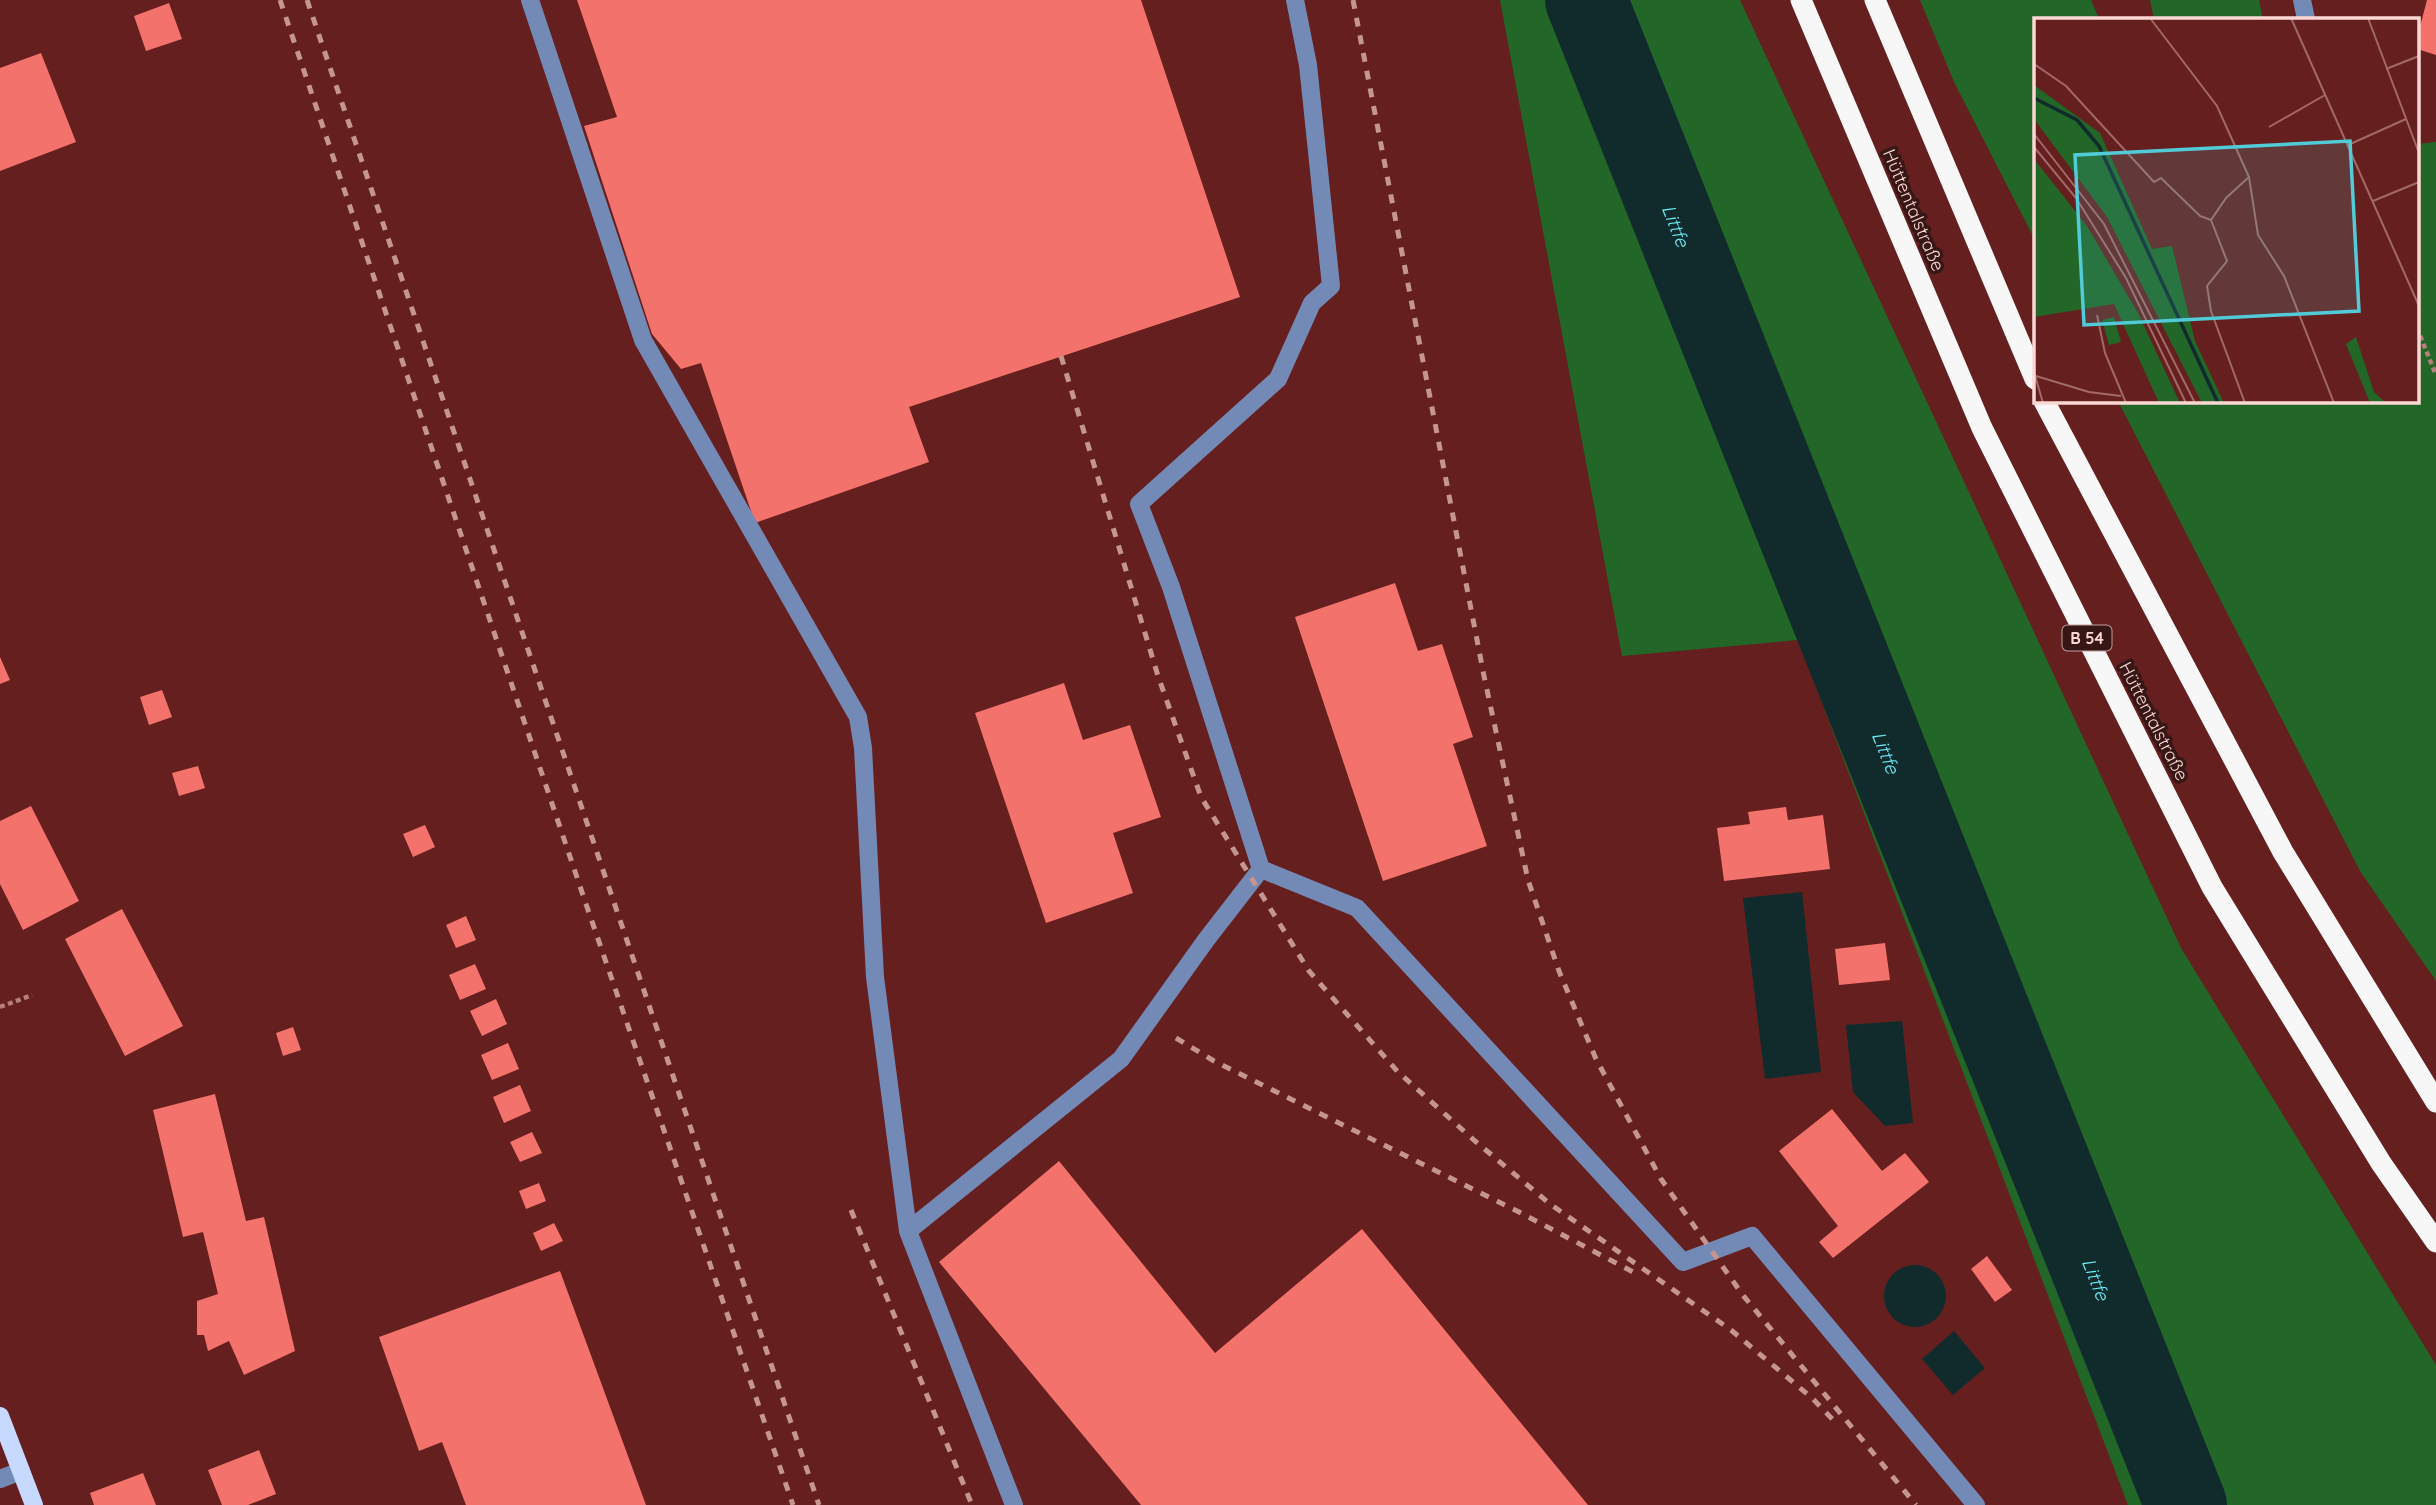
<svg xmlns="http://www.w3.org/2000/svg" width="2436" height="1505" viewBox="0 0 2436 1505" font-family="Quicksand,sans-serif">
	<style>
		.green { fill: #226727 }
		.water { fill: #112b2d }
		.lines { fill: none; stroke-linecap: round; stroke-linejoin: round }
		.river { stroke: #112b2d; stroke-width: 82 }
		.building { fill: #f4726c }
		.path { stroke: #b47f7d; stroke-width: 4.5; stroke-dasharray: 5 3.5; stroke-linecap: butt }
		.minor { stroke: #748ab6; stroke-width: 18 }
		.major { stroke: #c7d9fe; stroke-width: 18 }
		.highway { stroke: #f7f7f7; stroke-width: 21 }
		.rail { stroke: #c59592; stroke-width: 5; stroke-dasharray: 9 9; stroke-linecap: butt }
		.labels { text-anchor: middle; dominant-baseline: central; stroke-width: 7; stroke-linejoin: round; paint-order: stroke }
		.shield { fill: #361715; stroke: #c19e9b; stroke-width: 2 }
		.shield-label { font-size: 16px; font-weight: bold; fill: #fcd8d4 }
		.street-label { font-size: 18px; fill: #fcd8d4; stroke: #361715 }
		.water-label { font-size: 19px; font-style: italic; fill: #6cedfa; stroke: #361715 }
		.inset-river { fill: none; stroke: #112b2d; stroke-width: 3.5 }
		.inset-road { fill: none; stroke: #a16967; stroke-width: 2 }
		.view { fill: #52cbd8; fill-opacity: 0.15; stroke: #52cbd8; stroke-width: 3.5 }
		.inset-edge { fill: none; stroke: #fcd8d4; stroke-width: 3.5 }
	</style>
	<rect width="100%" height="100%" fill="#651f1e"/>
	<!-- green -->
	<path class="green" d="M1500 0H1740L2181 948 2436 1365V1505H2128L1798 640 1622 656Z
		M1920 0H2091L2099 19H2035V240L1954 82Z
		M2150 0H2259L2263 19H2154Z
		M2436 142V981L2360 871 2118 401H2417V144Z"/>
	<!-- water -->
	<path class="water" d="M1802 892 1821 1072 1765 1079 1743 898Z
		M1902 1021 1913 1123 1885 1126 1853 1092 1846 1025Z
		M1884 1296a31 31 0 1 1 62 0a31 31 0 1 1-62 0Z
		M1954 1331 1985 1368 1953 1395 1922 1359Z"/>
	<g class="lines">
		<!-- river -->
		<path class="river" id="s1" d="M1586 0 2186 1505"/>
	</g>
	<!-- building -->
	<path class="building" d="M577 0H1141L1240 297 909 407 929 462 755 523 701 363 681 369 652 334 584 126 617 117Z
		M2427 0H2436V55L2417 49V38Z
		M169 3 182 39 146 51 134 16Z
		M41 53 76 142 0 171V68Z
		M1395 583 1418 651 1442 644 1473 737 1453 744 1487 846 1383 881 1295 617Z
		M0 657 10 680 0 684Z
		M1064 683 1083 740 1130 725 1161 817 1113 833 1133 893 1046 923 975 713Z
		M162 690 172 717 149 725 140 697Z
		M198 766 205 788 179 796 172 773Z
		M31 806 79 901 23 930 0 884V821Z
		M1786 807 1788 820 1823 815 1830 869 1724 881 1717 828 1750 824 1748 812Z
		M425 825 435 847 413 857 403 834Z
		M122 909 183 1026 125 1056 65 939Z
		M466 916 476 940 456 948 446 925Z
		M1885 943 1890 980 1839 985 1835 949Z
		M475 964 486 989 460 1000 449 975Z
		M496 999 507 1024 482 1036 470 1011Z
		M293 1027 301 1050 283 1056 276 1033Z
		M508 1043 519 1069 492 1080 481 1055Z
		M520 1085 531 1111 504 1123 493 1097Z
		M215 1094 246 1221 264 1217 295 1351 244 1375 229 1341 208 1351 204 1335H197V1301L218 1294 203 1232 183 1237 153 1110Z
		M1832 1109 1882 1171 1905 1153 1929 1182 1833 1258 1819 1242 1838 1226 1779 1151Z
		M532 1132 542 1153 520 1162 510 1142Z
		M1059 1161 1215 1353 1362 1229 1588 1505H1141L939 1262Z
		M539 1183 546 1201 526 1209 519 1191Z
		M554 1223 563 1241 541 1251 533 1233Z
		M1987 1256 2012 1290 1995 1302 1971 1269Z
		M560 1271 646 1505H466L442 1442 419 1451 379 1337Z
		M259 1450 276 1494 248 1505H222L208 1470Z
		M143 1473 156 1505H94L90 1493Z"/>
	<g class="lines">
		<!-- path -->
		<path class="path" d="M2417 328 2436 375
			M0 1007 32 995"/>
		<!-- minor -->
		<path class="minor" d="M530 0 643 340 858 717 863 748 875 977 908 1231
			M2302 0 2306 19
			M1261 869 1171 587 1139 504 1278 379 1312 303 1331 286 1308 65 1295 0
			M0 1479 21 1471
			M1014 1505 908 1231 1121 1059 1206 940 1261 869 1357 908 1683 1262 1752 1236 1976 1505"/>
		<!-- major -->
		<path class="major" d="M0 1416 34 1505"/>
		<!-- highway -->
		<path class="highway" d="M1801 0 1982 428 2212 887 2381 1163 2436 1242
			M1875 0 2035 379
			M2044 401 2283 852 2436 1102"/>
		<!-- rail -->
		<path class="rail" d="M280 0 586 904 793 1505
			M307 0 819 1505
			M1353 0 1484 676 1528 880 1559 971 1596 1059 1661 1179 1742 1294 1916 1505
			M1061 356 1158 676 1201 797 1309 971 1398 1072 1475 1141 1550 1204 1731 1330 1812 1398 1837 1424
			M1176 1038 1214 1061 1517 1211 1635 1273
			M851 1210 972 1505"/>
	</g>
	<g class="labels">
		<!-- shield labels -->
		<rect class="shield" x="2062.5" y="625.5" width="49" height="25" rx="5"/>
		<g class="shield-label">
			<text x="2087" y="638">B 54</text>
		</g>
		<!-- street labels -->
		<g class="street-label">
			<text transform="translate(1914 210) rotate(67)">Hüttentalstraße</text>
			<text transform="translate(2154 721) rotate(63)">Hüttentalstraße</text>
		</g>
		<!-- water labels -->
		<g class="water-label">
			<text stroke="none"><textPath href="#s1" startOffset="243">Littfe</textPath></text>
			<text stroke="none"><textPath href="#s1" startOffset="810">Littfe</textPath></text>
			<text stroke="none"><textPath href="#s1" startOffset="1377">Littfe</textPath></text>
		</g>
	</g>
	<!-- overview -->
	<g transform="translate(2034 18)">
		<rect width="385" height="385" fill="#651f1e"/>
		<path d="M0 67 66 115 118 231 138 228 161 323 190 385H168L73 199 0 101ZM0 141 53 208 104 295 146 385H125L80 286 0 299ZM80 299 87 324 75 327 68 302ZM322 319 340 374 352 385H336L312 326Z" fill="#226727"/>
		<path class="inset-river" d="M0 80 43 102 65 128 184 385"/>
		<path class="inset-road" d="M257 0 385 288M334 0 385 135M0 46 32 68 120 164 127 160 166 198 177 202 192 180 215 159 183 88 116 0M352 51 385 38M235 109 291 77M0 116 70 206 161 385M314 127 372 101M0 129 42 180 92 260 152 385M215 159 224 217 250 258 300 385M339 183 385 164M177 202 193 243 173 268 177 293 211 385M63 297 71 335 92 385M0 354 9 385M2 358 55 374 87 378"/>
		<path class="view" d="M316 123 325 293 50 307 41 137Z"/>
		<rect width="385" height="385" class="inset-edge"/>
	</g>
</svg>
